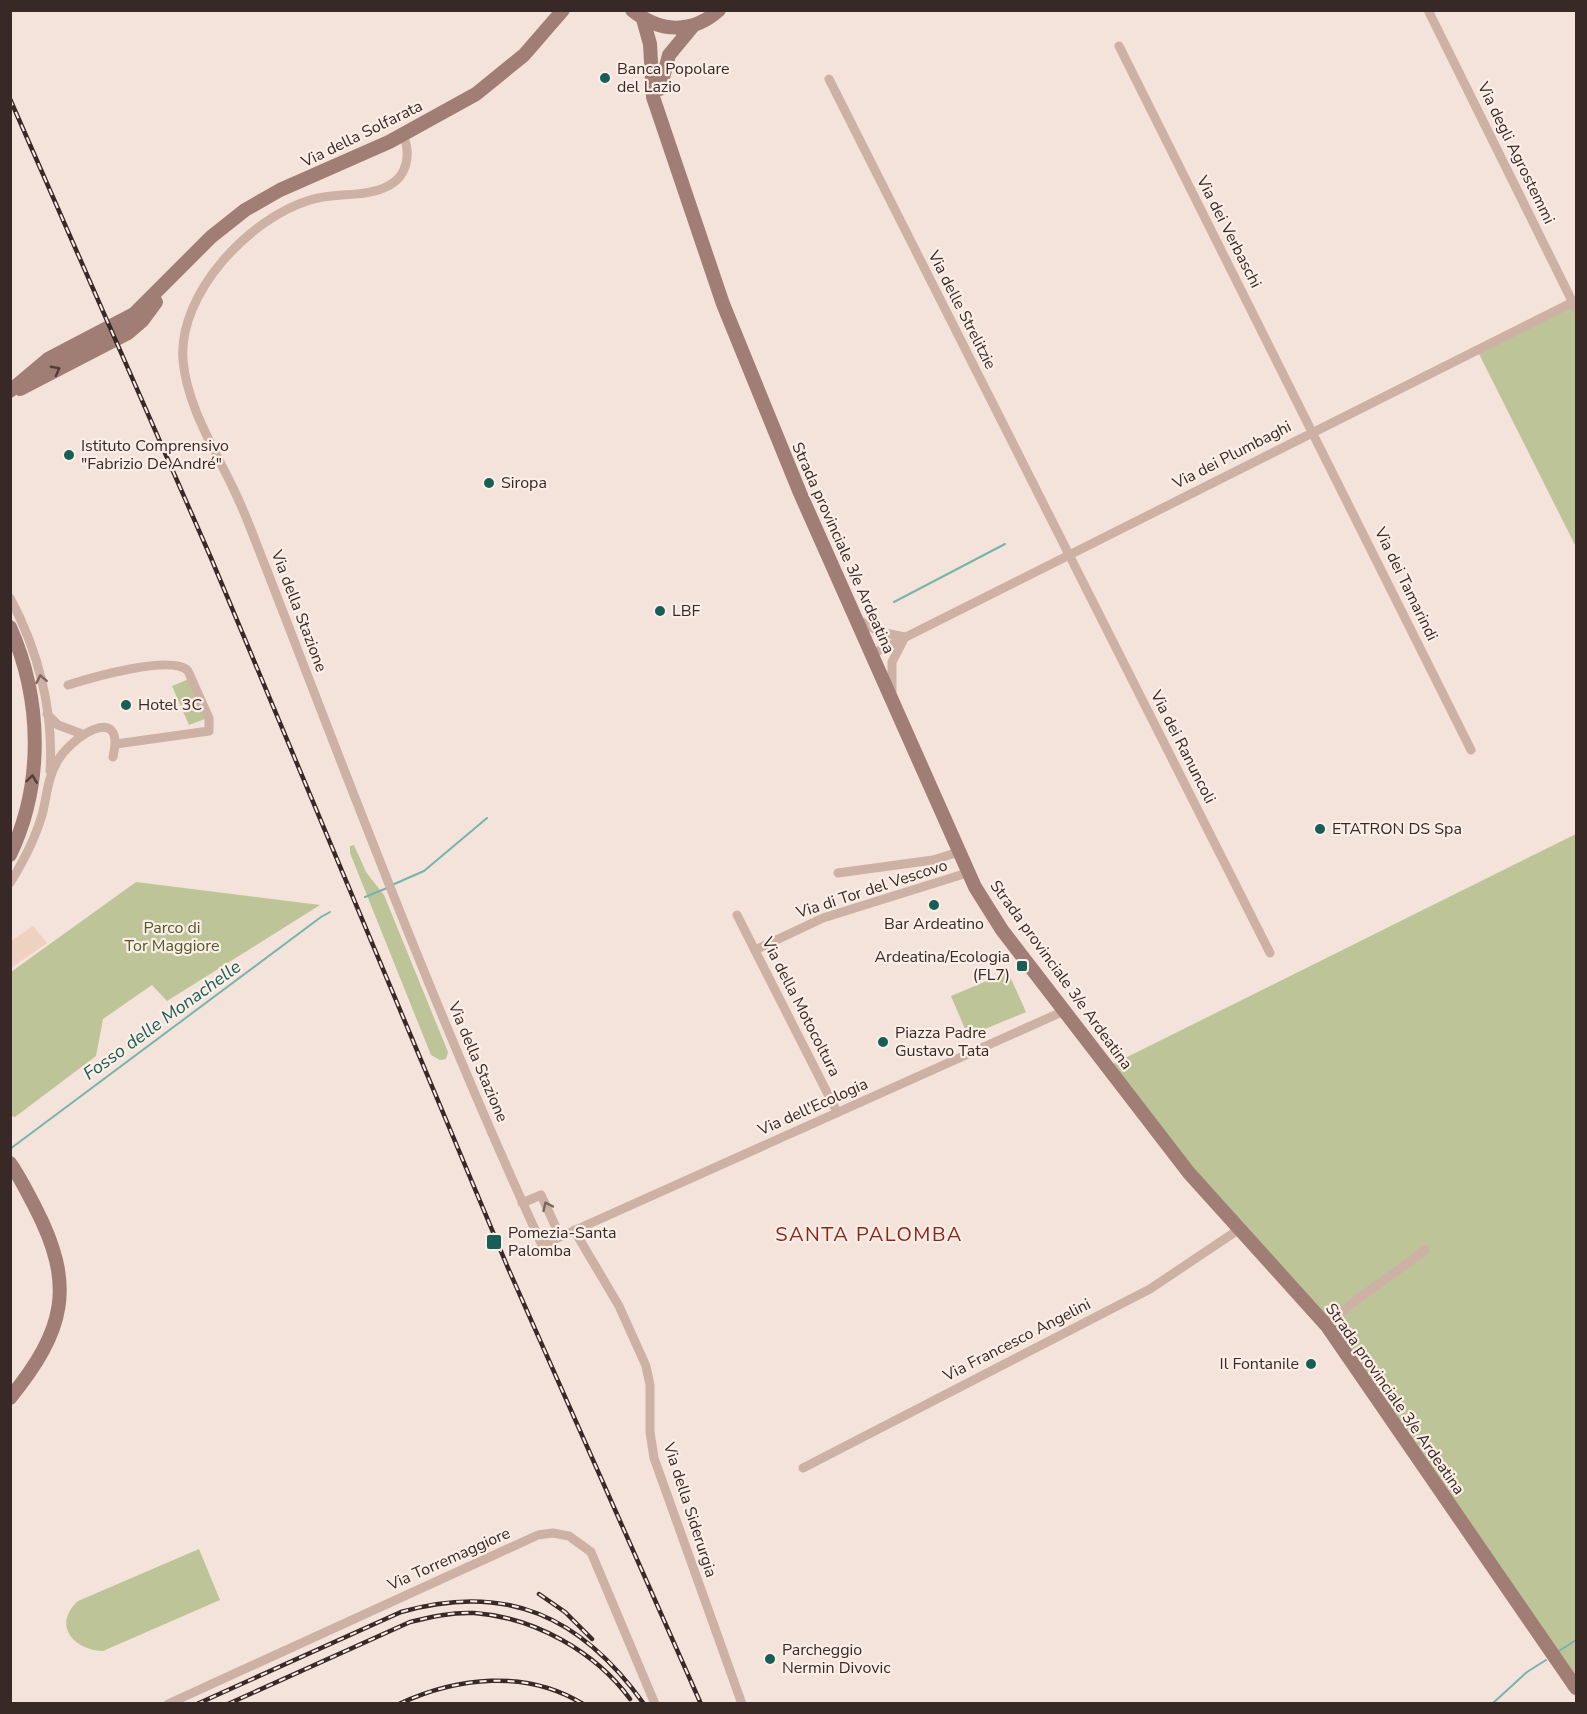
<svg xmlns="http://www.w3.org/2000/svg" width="1587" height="1714" viewBox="0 0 1587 1714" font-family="'Nunito Sans',sans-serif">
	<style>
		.green { fill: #bdc498 }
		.plaza { fill: #eed2bf }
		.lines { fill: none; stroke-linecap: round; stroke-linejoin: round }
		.stream { stroke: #76b4ac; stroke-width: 2 }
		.street { stroke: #cdb1a4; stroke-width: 9 }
		.secondary { stroke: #a17e75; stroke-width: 14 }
		.rail-casing { stroke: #382927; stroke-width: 4.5 }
		.rail { stroke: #fbeee6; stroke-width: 2; stroke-dasharray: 7; stroke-linecap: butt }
		.oneway { stroke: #523e3a }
		.oneway2 { stroke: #7b665f }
		.poi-dot { fill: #185e57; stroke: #fbeee6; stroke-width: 2 }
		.labels { text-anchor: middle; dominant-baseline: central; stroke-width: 4.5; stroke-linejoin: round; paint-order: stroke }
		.poi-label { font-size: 16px; fill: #382927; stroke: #fbeee6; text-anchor: start }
		.street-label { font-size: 16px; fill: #382927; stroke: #fbeee6 }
		.park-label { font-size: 16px; fill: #4f5928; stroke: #fbeee6 }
		.water-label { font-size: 18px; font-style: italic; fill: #185e57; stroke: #fbeee6 }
		.quarter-label { font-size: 20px; letter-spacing: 1.5px; fill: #8f2118; stroke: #fbeee6 }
	</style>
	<rect width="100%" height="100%" fill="#f4e3da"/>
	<!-- green -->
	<path class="green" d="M1573 302 1576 309V547L1477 350Z
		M189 679 205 719 189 725 172 686Z
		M1576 834V1687L1354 1364 1107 1067Z
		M354 845 366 872 384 895 448 1052 446 1059 440 1060 431 1055 350 853V846Z
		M136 882 320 905 167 1001 152 985 103 1019 96 1056 15 1117 11 1116V972Z
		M1008 972 1026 1012 968 1036 951 996Z
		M199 1549 220 1600 103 1651C73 1650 52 1625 78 1601Z"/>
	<!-- plaza -->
	<path class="plaza" d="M33 926 47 943 11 968V941Z"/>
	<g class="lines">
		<!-- stream -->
		<path class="stream" d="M894 602 1005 544
			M392 885 424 871 487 818
			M365 897 387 888
			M10 1149 321 917 330 912
			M1559 1651 1576 1640
			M1492 1704 1527 1672 1546 1660"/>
		<!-- street -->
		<path class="street" d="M1428 10 1576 309
			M1119 46 1471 750
			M829 79 1270 953
			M403 135C411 153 408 176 388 186 365 198 335 192 310 200 250 218 178 293 183 360 187 406 214 448 233 488 246 514 255 541 266 568 354 795 440 1024 542 1245L1064 1011
			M10 598C38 650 54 711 50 771
			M858 620 880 632 905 637
			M872 654 1573 302
			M68 685C90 678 172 654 188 671L209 718V731L116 744
			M892 694V662L904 639
			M47 714 58 725 82 734
			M838 873 933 860 959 852
			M10 883C23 862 35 839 42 815 47 797 47 779 57 762 70 737 126 701 113 757
			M737 915 837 1112
			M755 950 823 918 967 873
			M522 1203 541 1195 560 1236
			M574 1230 619 1306 646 1366 650 1385V1432L654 1458 742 1704
			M1327 1326 1350 1305 1425 1250
			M803 1468 1150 1289 1238 1230
			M168 1704 538 1535 553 1533 569 1536 591 1552 655 1704"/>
		<!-- secondary -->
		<path class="secondary" d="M632 10C660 33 692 34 719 10
			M643 19 650 44 653 97 723 304 800 493 975 887 1002 930 1189 1173 1327 1326 1576 1688
			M660 89 669 55 693 26
			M20 389 128 333 142 321 156 302
			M10 391 48 359 134 314 211 237 245 210 280 190 389 142 476 94 524 55 563 10
			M10 627C42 699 44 784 10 855
			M10 1163C20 1177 27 1192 35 1207 76 1286 65 1330 10 1398"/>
		<defs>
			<path id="rail" d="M10 99 211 558 508 1268 701 1704
				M539 1594 565 1612 592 1639
				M197 1704 401 1612C506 1582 581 1616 644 1704
				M228 1704 410 1622C431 1617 452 1612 474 1613 533 1617 595 1651 630 1699
				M399 1704C457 1677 526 1669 583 1704"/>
		</defs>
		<!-- rail casing -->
		<use href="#rail" class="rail-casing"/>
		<!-- rail -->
		<use href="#rail" class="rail"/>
	</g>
	<!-- one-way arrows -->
	<defs><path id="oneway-chevron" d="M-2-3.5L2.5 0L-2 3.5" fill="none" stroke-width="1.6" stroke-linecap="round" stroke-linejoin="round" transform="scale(1.5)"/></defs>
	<g class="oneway">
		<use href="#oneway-chevron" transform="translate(56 370) rotate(-28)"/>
		<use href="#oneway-chevron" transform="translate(32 779) rotate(-82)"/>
	</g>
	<g class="oneway2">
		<use href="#oneway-chevron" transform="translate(41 679) rotate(-101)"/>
		<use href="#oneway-chevron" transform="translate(547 1206) rotate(-115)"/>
	</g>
	<!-- markers -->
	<g class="poi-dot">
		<circle cx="605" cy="78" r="6"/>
		<circle cx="69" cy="455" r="6"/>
		<circle cx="489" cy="483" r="6"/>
		<circle cx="660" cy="611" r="6"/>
		<circle cx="126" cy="705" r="6"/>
		<circle cx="1320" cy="829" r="6"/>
		<circle cx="934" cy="905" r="6"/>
		<rect x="1016" y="960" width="12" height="12" rx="3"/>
		<circle cx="883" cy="1042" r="6"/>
		<rect x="486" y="1234" width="16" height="16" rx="3"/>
		<circle cx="1311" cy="1364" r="6"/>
		<circle cx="770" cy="1659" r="6"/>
	</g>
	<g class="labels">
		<!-- poi labels -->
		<g class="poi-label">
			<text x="617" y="69">Banca Popolare<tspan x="617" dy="18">del Lazio</tspan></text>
			<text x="81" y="446">Istituto Comprensivo<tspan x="81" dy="18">"Fabrizio De André"</tspan></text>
			<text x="501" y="483">Siropa</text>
			<text x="672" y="611">LBF</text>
			<text x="138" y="705">Hotel 3C</text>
			<text x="1332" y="829">ETATRON DS Spa</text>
			<text x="934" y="924" text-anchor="middle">Bar Ardeatino</text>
			<text x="1010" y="957" text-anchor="end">Ardeatina/Ecologia<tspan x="1010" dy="18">(FL7)</tspan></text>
			<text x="895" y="1033">Piazza Padre<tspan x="895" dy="18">Gustavo Tata</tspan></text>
			<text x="508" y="1233">Pomezia-Santa<tspan x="508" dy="18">Palomba</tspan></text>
			<text x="1299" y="1364" text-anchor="end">Il Fontanile</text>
			<text x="782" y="1650">Parcheggio<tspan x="782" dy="18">Nermin Divovic</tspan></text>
		</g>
		<!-- street labels -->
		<g class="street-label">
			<text transform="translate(362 134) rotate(-26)">Via della Solfarata</text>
			<text transform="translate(1516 153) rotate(64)">Via degli Agrostemmi</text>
			<text transform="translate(1229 232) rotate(63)">Via dei Verbaschi</text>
			<text transform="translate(962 310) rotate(63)">Via delle Strelitzie</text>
			<text transform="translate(1232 455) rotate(-27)">Via dei Plumbaghi</text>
			<text transform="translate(843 548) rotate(66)">Strada provinciale 3/e Ardeatina</text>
			<text transform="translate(1406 584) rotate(64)">Via dei Tamarindi</text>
			<text transform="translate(299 611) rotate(69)">Via della Stazione</text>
			<text transform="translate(1183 747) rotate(63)">Via dei Ranuncoli</text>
			<text transform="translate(872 889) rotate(-18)">Via di Tor del Vescovo</text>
			<text transform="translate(1061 975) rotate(54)">Strada provinciale 3/e Ardeatina</text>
			<text transform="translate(801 1007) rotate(63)">Via della Motocoltura</text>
			<text transform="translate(478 1062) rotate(67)">Via della Stazione</text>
			<text transform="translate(813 1107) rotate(-24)">Via dell'Ecologia</text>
			<text transform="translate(1017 1340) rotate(-27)">Via Francesco Angelini</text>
			<text transform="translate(1395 1399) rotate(55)">Strada provinciale 3/e Ardeatina</text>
			<text transform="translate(690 1510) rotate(72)">Via della Siderurgia</text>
			<text transform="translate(449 1559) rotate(-24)">Via Torremaggiore</text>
		</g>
		<!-- park labels -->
		<g class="park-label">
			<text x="172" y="928">Parco di<tspan x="172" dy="18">Tor Maggiore</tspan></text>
		</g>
		<!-- water labels -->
		<g class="water-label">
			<text transform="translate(162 1020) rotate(-36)">Fosso delle Monachelle</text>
		</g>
		<!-- quarter labels -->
		<g class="quarter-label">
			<text x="869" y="1234">SANTA PALOMBA</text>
		</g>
	</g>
	<!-- border -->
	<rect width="1587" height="1714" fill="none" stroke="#382927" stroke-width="24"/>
</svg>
